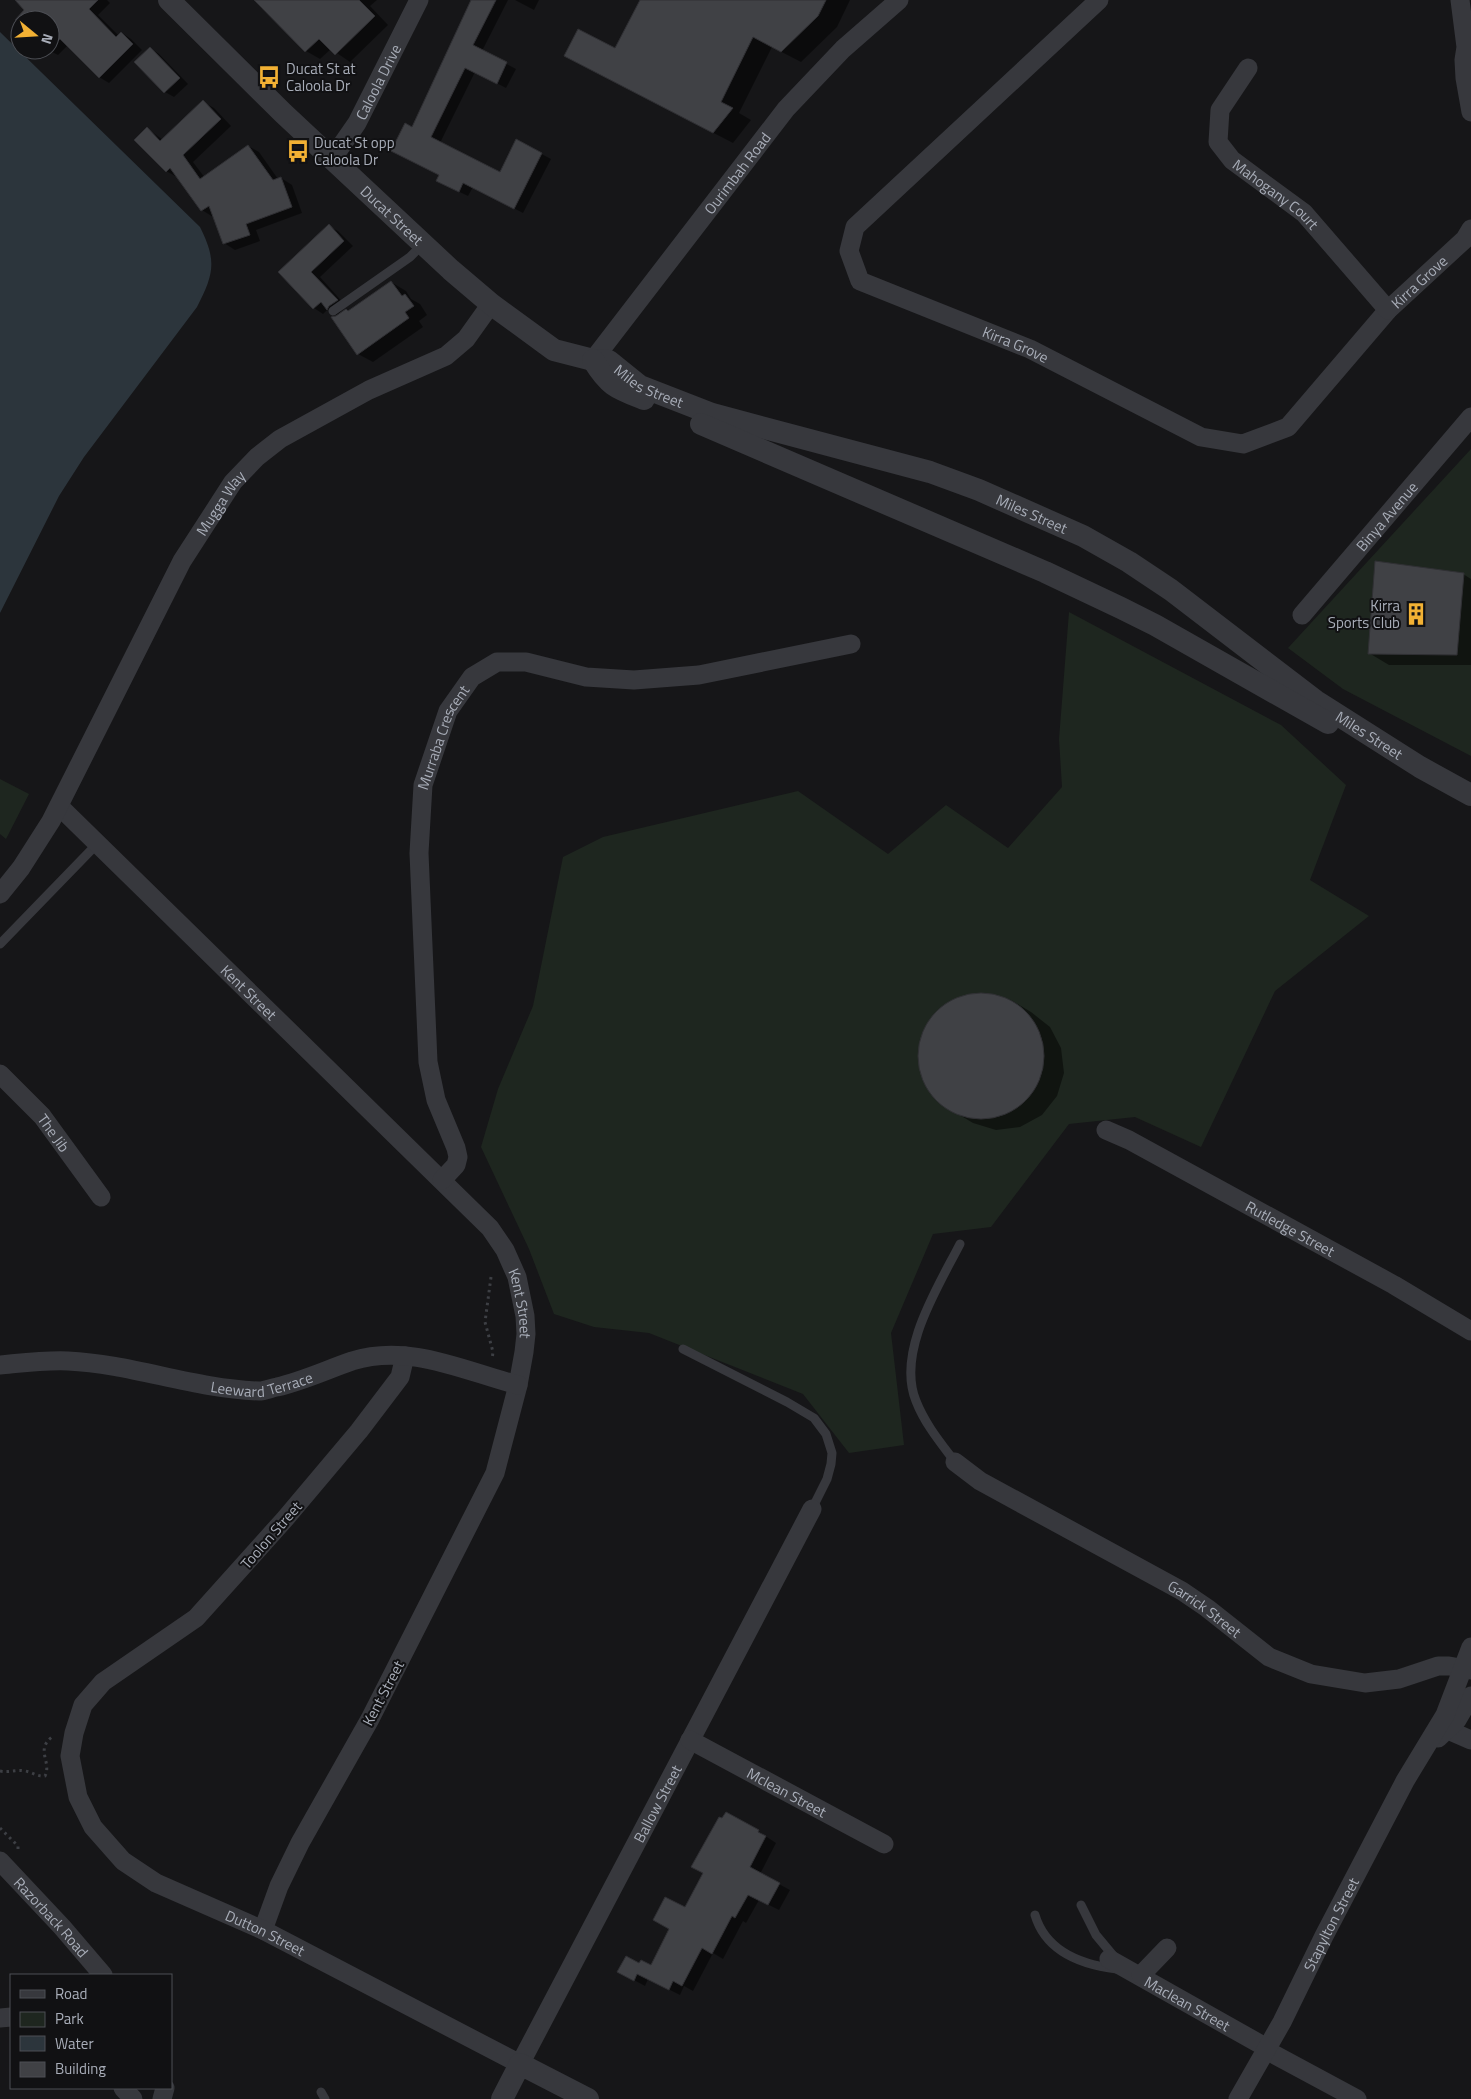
<svg xmlns="http://www.w3.org/2000/svg" width="1471" height="2099" viewBox="0 0 1471 2099" font-family="'Titillium Web',sans-serif">
	<style>
		.green { fill: #1e261f }
		.water { fill: #2c353c }
		.shadow { fill: #0007 }
		.building { fill: #404145; stroke: #303034 }
		.lines { fill: none; stroke-linecap: round; stroke-linejoin: round }
		.path { stroke: #3d3f44; stroke-width: 3; stroke-dasharray: 2.5 4; stroke-linecap: butt }
		.service { stroke: #37383d; stroke-width: 9 }
		.minor { stroke: #37383d; stroke-width: 19 }
		.tertiary { stroke: #37383d; stroke-width: 22 }
		.labels { text-anchor: middle; dominant-baseline: central; stroke-width: 4; stroke-linejoin: round; paint-order: stroke }
		.poi-label { font-size: 15px; fill: #a8adb8; stroke: #111113; text-anchor: start }
		.street-label { font-size: 15px; fill: #a8adb8; stroke: #111113 }
	</style>
	<rect width="100%" height="100%" fill="#161618"/>
	<!-- green -->
	<path class="green" d="M1471 449V756L1343 689 1288 648Z
		M1069 612 1281 725 1346 785 1310 880 1369 916 1275 991 1201 1147 1135 1117 1069 1124 991 1227 933 1234 891 1333 904 1445 849 1453 803 1394 649 1333 594 1327 554 1314 529 1249 481 1147 498 1089 533 1006 563 857 603 837 798 791 888 854 946 805 1008 848 1062 787 1059 739Z
		M0 779 29 794 6 839 0 834Z"/>
	<!-- water -->
	<path class="water" d="M0 32 200 227C217 261 214 274 197 307L84 457 59 496 0 613Z"/>
	<!-- shadow -->
	<path class="shadow" d="M16 0H107L110 3 98 15 119 36 122 33 131 39 142 50 109 83 99 77 68 45 58 55 48 50H50V20H20V22L17 19 26 10Z
		M256 0H377L370 6 388 25 350 62 331 49 320 59 306 51Z
		M473 0H508L482 51 516 69 506 88 475 72 440 143 500 173 517 141 551 159 523 213 473 187 468 196 447 186 412 128Z
		M515 0H539L534 10Z
		M641 0H850L837 27 801 62 772 47 739 113 751 120 733 143 584 66 616 50Z
		M150 48 159 54 188 84 174 97 165 92Z
		M203 102 214 108 231 126 193 162 205 178 248 146 259 152 278 179 281 178 292 185 302 213 256 230 260 241 235 250 224 243 213 217 202 210 177 177 166 171 147 128 163 140Z
		M329 226 338 231 353 246 320 277 346 306 337 315 328 309 323 314 314 308 279 272Z
		M391 282 406 291 411 299 420 304 427 315 419 321 423 327 373 362 358 354 348 312Z
		M1463 574 1471 579V665H1389L1369 653Z
		M987 993 1011 1000 1031 1012 1050 1027 1061 1048 1064 1073 1057 1096 1042 1115 1020 1127 996 1130 973 1123 953 1111 934 1096 922 1074 919 1050 926 1026 942 1007 963 996Z
		M758 1831 776 1843 760 1874 790 1890 779 1910 759 1900 746 1923 743 1921 723 1959 713 1953 693 1991 684 1986 680 1995 648 1979 645 1986 619 1972 640 1965 651 1966 686 1909Z"/>
	<!-- building -->
	<path class="building" d="M15 0H98L89 9 116 37 121 32 133 44 99 78 60 39 50 48V20H15L24 10Z
		M254 0H359L375 16 335 55 319 39 305 52Z
		M471 0H496L473 45 507 62 497 84 465 68 431 137 500 172 516 139 542 153 514 209 463 183 459 192 436 181 439 175 391 151 405 123 412 127Z
		M640 0H826L818 16 781 52 753 37 721 102 733 108 713 133 564 56 578 29 615 48Z
		M150 47 180 78 164 93 134 62Z
		M203 100 221 119 183 155 200 179 248 145 273 180 281 177 292 207 246 224 250 235 223 244 209 206 201 211 170 168 166 172 134 140 147 127 160 141Z
		M329 224 344 241 311 272 338 300 329 306 327 310 321 302 313 309 278 272Z
		M391 281 402 296 405 294 414 306 405 312 409 318 357 355 331 317 336 316 346 309 348 311Z
		M1375 561 1464 573 1457 655 1368 654Z
		M918 1056a63 63 0 1 1 126 0a63 63 0 1 1-126 0Z
		M726 1812 759 1830 758 1832 766 1836 750 1867 780 1883 768 1905 748 1895 735 1918 732 1916 712 1954 702 1948 682 1986 673 1981 669 1990 637 1974 634 1981 617 1972 626 1956 639 1963 641 1960 651 1965 669 1929 653 1920 665 1897 685 1907 703 1873 691 1867 719 1817 722 1818Z"/>
	<g class="lines">
		<!-- path -->
		<path class="path" d="M491 1277 485 1322 493 1352 492 1360
			M0 1771C10 1773 16 1769 25 1771 32 1772 38 1777 45 1776 52 1762 35 1750 52 1737H55
			M0 1828 18 1846V1852"/>
		<!-- service -->
		<path class="service" d="M333 311 410 257 423 244
			M0 944 97 844
			M683 1349 787 1402 814 1418 826 1434 832 1453 831 1464 827 1479 812 1509
			M955 1462C940 1442 925 1424 916 1401 896 1352 938 1287 960 1244
			M1081 1905 1096 1935 1116 1959
			M1035 1915C1046 1952 1083 1965 1117 1969
			M321 2092 325 2099"/>
		<!-- minor -->
		<g class="minor">
			<path id="s1" d="M1099 0 855 227 849 251 860 281 1030 349 1201 437 1243 444 1288 427 1388 310 1465 239 1471 229"/>
			<path d="M1460 0 1466 47 1464 60 1465 78 1471 112"/>
			<path id="s2" d="M1248 68 1220 110 1218 142 1232 160 1304 213 1388 310"/>
			<path id="s3" d="M332 159 357 123 419 0"/>
			<path id="s4" d="M593 360 786 109 843 49 899 0"/>
			<path id="s5" d="M1302 615 1471 417"/>
			<path id="s6" d="M59 806 490 1228 505 1250 517 1277 525 1316 526 1334 524 1352 518 1385 495 1473 370 1719 300 1843 279 1886 263 1930"/>
			<path id="s7" d="M0 894 21 868 51 821 182 561 233 482 257 457 280 439 369 390 446 356 466 339 491 304"/>
			<path id="s8" d="M0 1074 42 1116 101 1197"/>
			<path id="s9" d="M1106 1130 1129 1140 1394 1285 1471 1331"/>
			<path id="s10" d="M442 1180 456 1165 458 1157 456 1148 436 1100 428 1062 419 853 423 785 448 711 472 677 497 662H526L586 677 634 680 699 675 851 644"/>
			<path id="s11" d="M405 1356 400 1377 359 1431 284 1520 196 1618 103 1682 83 1705 74 1733 70 1756 78 1797 93 1827 123 1861 156 1883 263 1930 520 2064 812 1509"/>
			<path id="s12" d="M0 1365C22 1363 45 1360 68 1361 132 1364 194 1389 259 1391 265 1391 271 1388 277 1387 303 1381 326 1370 352 1361 409 1343 464 1371 518 1385"/>
			<path id="s13" d="M955 1462 980 1481 1182 1591 1207 1608 1269 1657 1311 1674 1365 1683 1399 1679 1438 1666H1449L1471 1670"/>
			<path d="M1449 1719 1448 1730 1471 1740"/>
			<path d="M1438 1738 1457 1720 1471 1696"/>
			<path id="s14" d="M690 1740 884 1844"/>
			<path id="s15" d="M0 1861 62 1927 103 1975"/>
			<path id="s16" d="M1109 1959 1267 2048"/>
			<path d="M1141 1975 1167 1948"/>
			<path d="M0 2018 11 2017"/>
			<path d="M1266 2050 1357 2099"/>
			<path d="M123 2088 133 2099"/>
			<path d="M162 2099 165 2088"/>
			<path id="s17" d="M1238 2099 1282 2022 1324 1936 1405 1781 1445 1715 1471 1647"/>
		</g>
		<!-- tertiary -->
		<g class="tertiary">
			<path id="s18" d="M169 0 283 113 451 270 491 304 554 350 593 360 609 361 640 386 712 414 930 472 979 490 1083 536 1129 562 1171 590 1316 701 1420 767 1471 795"/>
			<path d="M593 360C609 386 616 388 644 399"/>
			<path d="M701 424 1045 572 1121 608 1155 625 1328 723"/>
			<path d="M502 2099 520 2064 588 2099"/>
		</g>
	</g>
	<!-- icons -->
	<defs>
		<symbol id="bus-bare" viewBox="-9 -9 18 18"><path d="M-5-6H5V4H4V6H2V4H-2V6H-4V4H-5ZM-3.5-4V0h7V-4ZM-3.5 1.2v1.5H-2V1.2ZM2 1.2v1.5H3.5V1.2Z" fill="#f2b134" stroke="#111113" stroke-width="2.5" paint-order="stroke"/></symbol>
		<symbol id="building-bare" viewBox="-9 -9 18 18"><path d="M-4-6H4V6H1V3H-1V6H-4ZM-2.5-4.3h1.7v1.8h-1.7ZM.8-4.3h1.7v1.8H.8ZM-2.5-1h1.7V.8h-1.7ZM.8-1h1.7V.8H.8Z" fill="#f2b134" stroke="#111113" stroke-width="2.5" paint-order="stroke"/></symbol>
	</defs>
	<g fill-rule="evenodd">
		<use href="#bus-bare" x="253" y="61" width="32" height="32"/>
		<use href="#bus-bare" x="282" y="135" width="32" height="32"/>
		<use href="#building-bare" x="1400" y="598" width="32" height="32"/>
	</g>
	<g class="labels">
		<!-- poi labels -->
		<g class="poi-label">
			<text x="286" y="68">Ducat St at<tspan x="286" dy="17">Caloola Dr</tspan></text>
			<text x="314" y="142">Ducat St opp<tspan x="314" dy="17">Caloola Dr</tspan></text>
			<text x="1400" y="605" text-anchor="end">Kirra<tspan x="1400" dy="17">Sports Club</tspan></text>
		</g>
		<!-- street labels -->
		<g class="street-label">
			<text stroke="none"><textPath href="#s3" startOffset="90">Caloola Drive</textPath></text>
			<text stroke="none"><textPath href="#s4" startOffset="236">Ourimbah Road</textPath></text>
			<text stroke="none"><textPath href="#s2" startOffset="161">Mahogany Court</textPath></text>
			<text stroke="none"><textPath href="#s18" startOffset="310">Ducat Street</textPath></text>
			<text stroke="none"><textPath href="#s1" startOffset="1052">Kirra Grove</textPath></text>
			<text stroke="none"><textPath href="#s1" startOffset="558">Kirra Grove</textPath></text>
			<text stroke="none"><textPath href="#s18" startOffset="625">Miles Street</textPath></text>
			<text stroke="none"><textPath href="#s7" startOffset="450">Mugga Way</textPath></text>
			<text stroke="none"><textPath href="#s18" startOffset="1030">Miles Street</textPath></text>
			<text stroke="none"><textPath href="#s5" startOffset="130">Binya Avenue</textPath></text>
			<text stroke="none"><textPath href="#s18" startOffset="1435">Miles Street</textPath></text>
			<text stroke="none"><textPath href="#s10" startOffset="458">Murraba Crescent</textPath></text>
			<text stroke="none"><textPath href="#s6" startOffset="266">Kent Street</textPath></text>
			<text stroke="none"><textPath href="#s8" startOffset="80">The Jib</textPath></text>
			<text stroke="none"><textPath href="#s9" startOffset="209">Rutledge Street</textPath></text>
			<text stroke="none"><textPath href="#s6" startOffset="686">Kent Street</textPath></text>
			<text stroke="none"><textPath href="#s12" startOffset="265">Leeward Terrace</textPath></text>
			<text transform="translate(271 1535) rotate(-49)">Toolon Street</text>
			<text stroke="none"><textPath href="#s13" startOffset="290">Garrick Street</textPath></text>
			<text transform="translate(383 1693) rotate(-62)">Kent Street</text>
			<text stroke="none"><textPath href="#s14" startOffset="110">Mclean Street</textPath></text>
			<text stroke="none"><textPath href="#s11" startOffset="1395">Ballow Street</textPath></text>
			<text stroke="none"><textPath href="#s15" startOffset="76">Razorback Road</textPath></text>
			<text stroke="none"><textPath href="#s17" startOffset="198">Stapylton Street</textPath></text>
			<text stroke="none"><textPath href="#s11" startOffset="814">Dutton Street</textPath></text>
			<text stroke="none"><textPath href="#s16" startOffset="90">Maclean Street</textPath></text>
		</g>
	</g>
	<!-- legend -->
	<rect x="10" y="1974" width="162" height="115" fill="#111113" stroke="#4d4f55"/>
	<rect x="20" y="1990" width="25" height="8" fill="#37383d" stroke="#4d4f55"/>
	<text x="55" y="1999" font-size="15" fill="#a8adb8">Road</text>
	<rect x="20" y="2012" width="25" height="15" fill="#1e261f" stroke="#4d4f55"/>
	<text x="55" y="2024" font-size="15" fill="#a8adb8">Park</text>
	<rect x="20" y="2036" width="25" height="15" fill="#2c353c" stroke="#4d4f55"/>
	<text x="55" y="2049" font-size="15" fill="#a8adb8">Water</text>
	<rect x="20" y="2062" width="25" height="15" fill="#404145" stroke="#4d4f55"/>
	<text x="55" y="2074" font-size="15" fill="#a8adb8">Building</text>
	<!-- north arrow -->
	<g transform="translate(35 35) rotate(108)"><circle r="24" fill="#111113" stroke="#4d4f55"/>
	<path d="M0-4L9 19L0 12L-9 19Z" fill="#f2b134"/>
	<text y="-8" font-size="14" font-weight="bold" text-anchor="middle" fill="#a8adb8">N</text>
	</g>
</svg>
